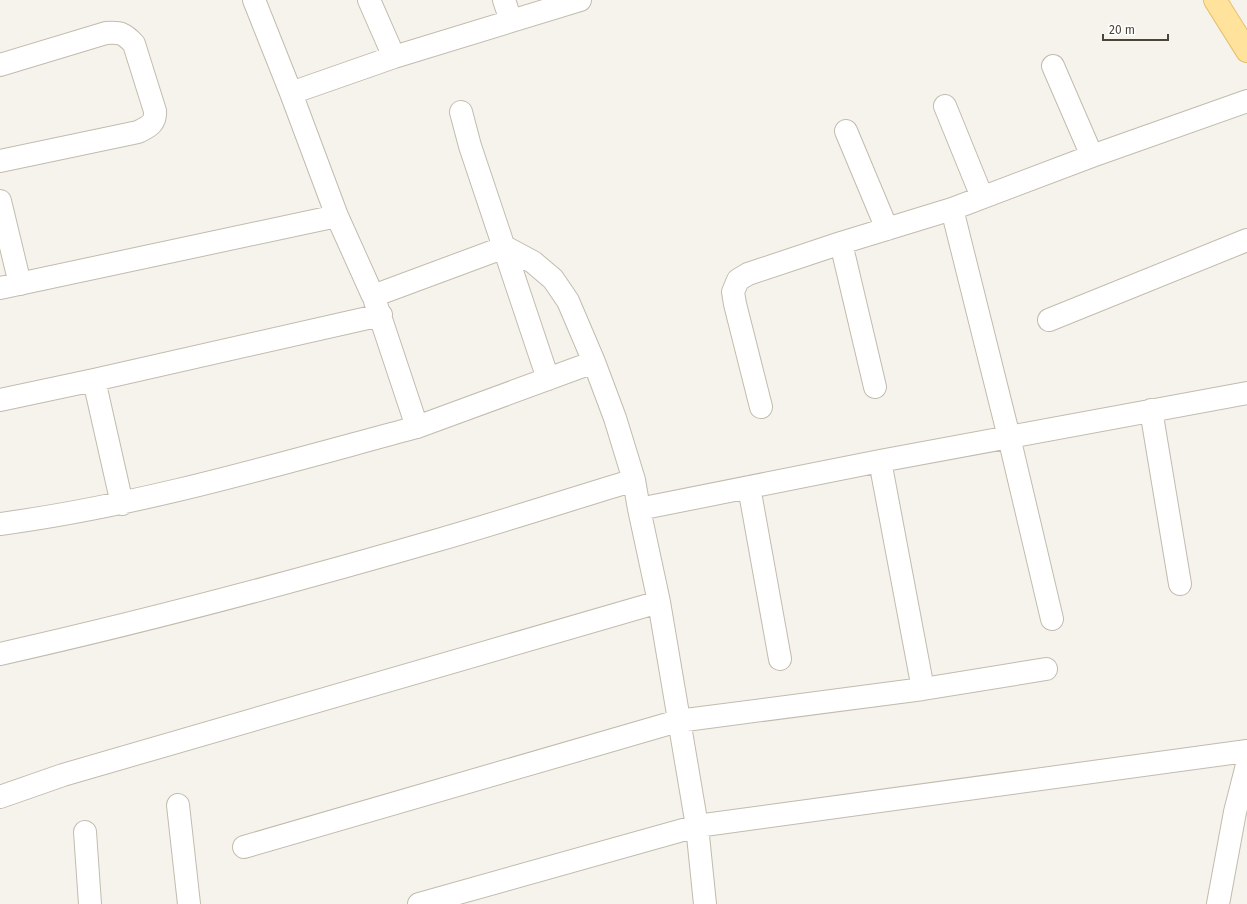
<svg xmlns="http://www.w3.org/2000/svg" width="1247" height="904" viewBox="0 0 1247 904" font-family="'Fira Sans',sans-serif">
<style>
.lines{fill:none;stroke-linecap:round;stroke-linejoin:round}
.minor-casing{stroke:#c2bbae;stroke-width:24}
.primary-casing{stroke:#e6c16a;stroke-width:24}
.minor{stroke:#fff;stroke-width:22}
.primary{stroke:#ffe39c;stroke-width:22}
</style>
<rect width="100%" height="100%" fill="#f6f3ec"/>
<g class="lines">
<defs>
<path id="minor" d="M 254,0 L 291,93 L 337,216
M 369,0 L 394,57
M 504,0 L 511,21
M 0,65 L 106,33 C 120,32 124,33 134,44 L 155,111 C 156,124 148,127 138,132 L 0,161
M 1053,66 L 1092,156
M 291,93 L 394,57 L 580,0
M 945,106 L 982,197
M 461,112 L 470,146 L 548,379
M 846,131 L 887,229
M 0,201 L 20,284
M 952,209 L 1009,437 L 1052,619
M 841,243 L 875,387
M 0,288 L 337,216 L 373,296 L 505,247 L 533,262 L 553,279 L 568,301 L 594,362 L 615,418 L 634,480 L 639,509 L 659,602 L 697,826 L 705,904
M 375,301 L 417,427 L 594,362
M 1049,320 L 1247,240
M 94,380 L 122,504
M 0,400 L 94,380 L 381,315
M 761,407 L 735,304 L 733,292 L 738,280 L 748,274 L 841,243 L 952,209 L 1092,156 L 1247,101
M 1151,410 L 1180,584
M 880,461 L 923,689
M 749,487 L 780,659
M 639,509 L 880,461 L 1247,393
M 0,524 C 142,505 279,464 417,427
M 0,654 C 147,621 293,582 438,540 C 504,521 569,500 634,480
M 0,797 L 63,775 L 659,602
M 178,805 L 189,904
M 85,832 L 90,904
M 244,847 L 678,721 L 923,689 L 1046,669
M 419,904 L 697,826 L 1247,751
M 1218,904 L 1235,812 L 1247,765"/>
<path id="primary" d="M 1215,0 L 1247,51"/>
</defs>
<!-- minor casing -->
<use href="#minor" class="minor-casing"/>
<!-- primary casing -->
<use href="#primary" class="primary-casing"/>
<!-- minor -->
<use href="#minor" class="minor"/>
<!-- primary -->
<use href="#primary" class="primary"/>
</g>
<!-- scale -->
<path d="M1103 34v6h65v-6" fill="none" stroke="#4b4439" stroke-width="2"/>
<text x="1109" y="34" font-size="12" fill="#4b4439" stroke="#ffffff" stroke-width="3" paint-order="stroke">20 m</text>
</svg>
